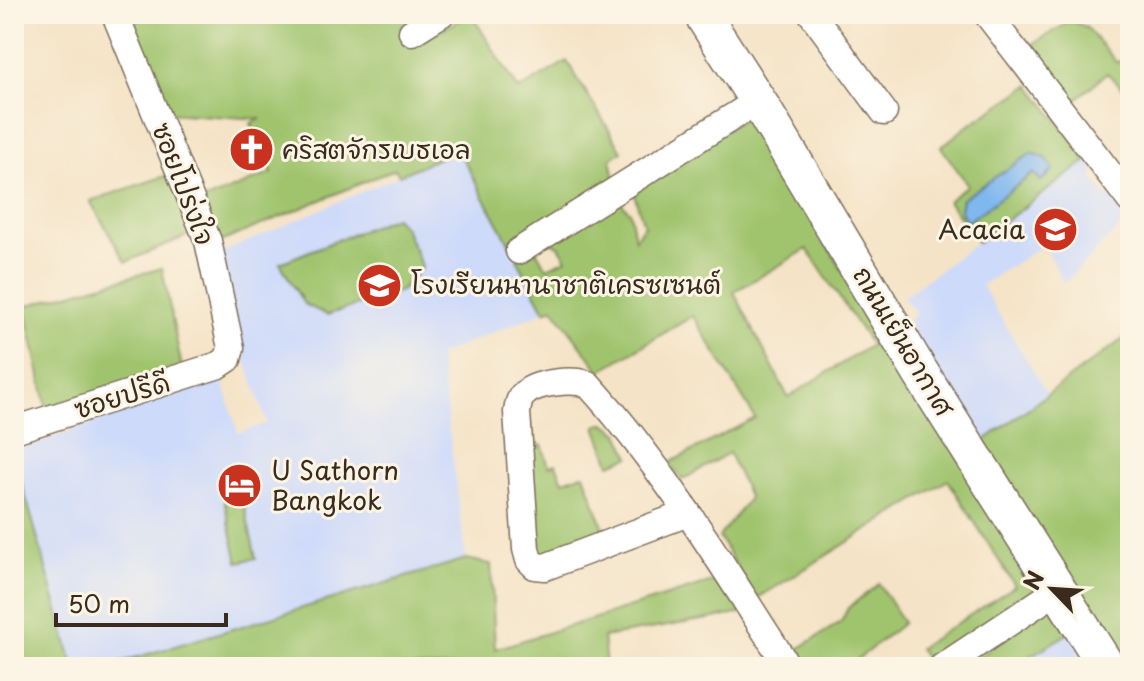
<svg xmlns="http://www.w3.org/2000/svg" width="1144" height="681" viewBox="0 0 1144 681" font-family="'Playpen Sans','Playpen Sans Thai',sans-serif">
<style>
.built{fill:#cedafa}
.green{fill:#a0c46e;stroke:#6e7746;stroke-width:2;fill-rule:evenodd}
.water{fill:#7fb7ef;stroke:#5d7086;stroke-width:2}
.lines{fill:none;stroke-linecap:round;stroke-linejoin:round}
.street-casing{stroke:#7c6b59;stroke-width:29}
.secondary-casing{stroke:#7c6b59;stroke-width:39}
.street{stroke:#fff;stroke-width:26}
.secondary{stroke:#fff;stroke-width:36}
.labels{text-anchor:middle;stroke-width:6;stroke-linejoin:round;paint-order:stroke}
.poi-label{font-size:26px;fill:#3b2a1e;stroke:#fcf5e5;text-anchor:start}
.street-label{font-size:26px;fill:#3b2a1e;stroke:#fcf5e5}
</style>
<rect width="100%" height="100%" fill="#fcf5e5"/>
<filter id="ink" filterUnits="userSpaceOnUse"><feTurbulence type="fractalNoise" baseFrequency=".0125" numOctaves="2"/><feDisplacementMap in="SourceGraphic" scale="16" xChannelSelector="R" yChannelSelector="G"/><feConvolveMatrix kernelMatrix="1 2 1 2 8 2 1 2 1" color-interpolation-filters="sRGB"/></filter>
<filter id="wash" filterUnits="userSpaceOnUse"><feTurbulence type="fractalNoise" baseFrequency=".006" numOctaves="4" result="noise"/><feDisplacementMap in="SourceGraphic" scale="32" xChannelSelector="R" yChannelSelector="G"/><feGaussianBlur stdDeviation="1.8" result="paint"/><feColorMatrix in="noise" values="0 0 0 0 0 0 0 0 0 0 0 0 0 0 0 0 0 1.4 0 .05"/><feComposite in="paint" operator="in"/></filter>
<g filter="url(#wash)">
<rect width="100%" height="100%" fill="#f4e3c6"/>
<!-- built -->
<path class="built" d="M 458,150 L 545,311 L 439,355 L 466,559 L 491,564 L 497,667 L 74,667 L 14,451 L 222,378 L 238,433 L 267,423 L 246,361 L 221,253 Z
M 1088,160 L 1093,168 L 1094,180 L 1105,196 L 1115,197 L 1130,217 L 1064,284 L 1044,245 L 981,285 L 1048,395 L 974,448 L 907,321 L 916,314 L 903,297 Z
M 1050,604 L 1085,658 L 1070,667 L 965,667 Z"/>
<!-- green -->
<path class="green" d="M 137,14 L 423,14 L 401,27 L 410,47 L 471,14 L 519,90 L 567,61 L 622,151 L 611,159 L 616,184 L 513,250 L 458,150 L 399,175 L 395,169 L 218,243 L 203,201 L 272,173 L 251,123 L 261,119 L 167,113 L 134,26 L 139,19 Z
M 1071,21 L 1086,27 L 1117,63 L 1130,53 L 1130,95 L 1107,73 L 1067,107 L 1023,50 Z
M 1030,85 L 1088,160 L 977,242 L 948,201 L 968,185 L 941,147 L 966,127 ZM 1032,153 L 1035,172 L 967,222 L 960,210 L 962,199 Z
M 746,117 L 1044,591 L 929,664 L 919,648 L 1015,586 L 948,480 L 756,599 L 719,537 L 749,498 L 729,453 L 682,480 L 669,463 L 755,418 L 693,316 L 600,371 L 553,308 L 545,311 L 517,259 L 534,248 L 547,268 L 567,259 L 559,246 L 547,240 L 616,197 L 630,212 L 635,239 L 644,225 L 632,188 ZM 807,249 L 871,345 L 788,397 L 734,292 Z
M 171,174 L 194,233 L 126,262 L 90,201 Z
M 395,217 L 405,228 L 422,267 L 401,291 L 327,315 L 304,304 L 280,263 Z
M 162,268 L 182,368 L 47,409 L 25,306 Z
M 1130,334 L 1130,644 L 1113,654 L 974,448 Z
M 525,411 L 537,446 L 542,445 L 549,466 L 556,464 L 563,481 L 584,474 L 606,534 L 537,556 Z
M 605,423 L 619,433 L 630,457 L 610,464 L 596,426 Z
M 14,455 L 74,667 L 14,667 Z
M 242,496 L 256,558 L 238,562 L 224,500 Z
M 466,559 L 491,564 L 495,649 L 722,579 L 744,613 L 603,637 L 606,667 L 105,667 Z
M 879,584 L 903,623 L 848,667 L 799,667 L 790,654 L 841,622 L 848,608 Z
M 1050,604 L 1069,633 L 1012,667 L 965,667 Z"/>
<!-- water -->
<path class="water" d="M 1032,153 L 1046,158 L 1054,170 L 1041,181 L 1034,173 L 967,222 L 960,210 L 962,199 Z"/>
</g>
<g filter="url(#ink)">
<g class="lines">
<defs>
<path id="street" d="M 812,14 L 884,112
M 987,14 L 1130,200
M 412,32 L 441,14
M 519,251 L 758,101
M 14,430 L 219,365 L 228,359 L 231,348 L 208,241 L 115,14
M 688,513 L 545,567 L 535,566 L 529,560 L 526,549 L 517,412 C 518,406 519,398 524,394 C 536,382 572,379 588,384 C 666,470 725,570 788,667
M 942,667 L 1058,590"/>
<path id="secondary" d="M 702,14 L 761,106 L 920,372 L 1107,667"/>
</defs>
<!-- street casing -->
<use href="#street" class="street-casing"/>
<!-- secondary casing -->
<use href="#secondary" class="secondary-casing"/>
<!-- street -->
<use href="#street" class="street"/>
<!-- secondary -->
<use href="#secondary" class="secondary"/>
</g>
</g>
<!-- icons -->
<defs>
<symbol id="church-disc" viewBox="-11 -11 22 22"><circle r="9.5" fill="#c8321e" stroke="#fcf5e5"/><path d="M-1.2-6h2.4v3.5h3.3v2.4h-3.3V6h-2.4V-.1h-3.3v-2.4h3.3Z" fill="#fff"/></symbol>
<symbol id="school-disc" viewBox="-11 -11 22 22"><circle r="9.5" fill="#c8321e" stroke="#fcf5e5"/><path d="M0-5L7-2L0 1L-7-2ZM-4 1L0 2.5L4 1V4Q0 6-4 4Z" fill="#fff"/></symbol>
<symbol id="hotel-disc" viewBox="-11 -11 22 22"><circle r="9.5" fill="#c8321e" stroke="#fcf5e5"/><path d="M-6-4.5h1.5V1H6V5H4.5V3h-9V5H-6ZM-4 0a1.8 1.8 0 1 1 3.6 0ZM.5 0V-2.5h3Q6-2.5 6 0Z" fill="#fff"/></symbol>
</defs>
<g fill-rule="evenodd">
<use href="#church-disc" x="226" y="124" width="51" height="51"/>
<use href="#school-disc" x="1030" y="204" width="51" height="51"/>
<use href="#school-disc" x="354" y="260" width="51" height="51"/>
<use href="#hotel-disc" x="214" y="460" width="51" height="51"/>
</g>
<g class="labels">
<!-- poi labels -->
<g class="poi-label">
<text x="282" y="159">คริสตจักรเบธเอล</text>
<text x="1025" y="239" text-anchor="end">Acacia</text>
<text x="411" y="294">โรงเรียนนานาชาติเครซเซนต์</text>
<text x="271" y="480">U Sathorn<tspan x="271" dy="30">Bangkok</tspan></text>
</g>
<!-- street labels -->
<g class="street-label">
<text transform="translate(183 184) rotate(69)" y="9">ซอยโปร่งใจ</text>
<text transform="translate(903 341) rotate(59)" y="9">ถนนเย็นอากาศ</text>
<text transform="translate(122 396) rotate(-17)" y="9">ซอยปรีดี</text>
</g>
</g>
<!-- margin -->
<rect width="1144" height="681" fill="none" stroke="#fcf5e5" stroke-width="48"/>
<!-- north arrow -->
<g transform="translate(1052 589) rotate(295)" stroke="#fcf5e5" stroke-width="6" paint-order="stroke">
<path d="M0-6L14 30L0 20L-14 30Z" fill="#3b2a1e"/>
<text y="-12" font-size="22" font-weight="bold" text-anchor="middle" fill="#3b2a1e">N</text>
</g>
<!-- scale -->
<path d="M56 613v12h170v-12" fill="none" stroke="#3b2a1e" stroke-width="4"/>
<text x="68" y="613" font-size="24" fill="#3b2a1e" stroke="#fcf5e5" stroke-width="6" paint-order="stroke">50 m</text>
</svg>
